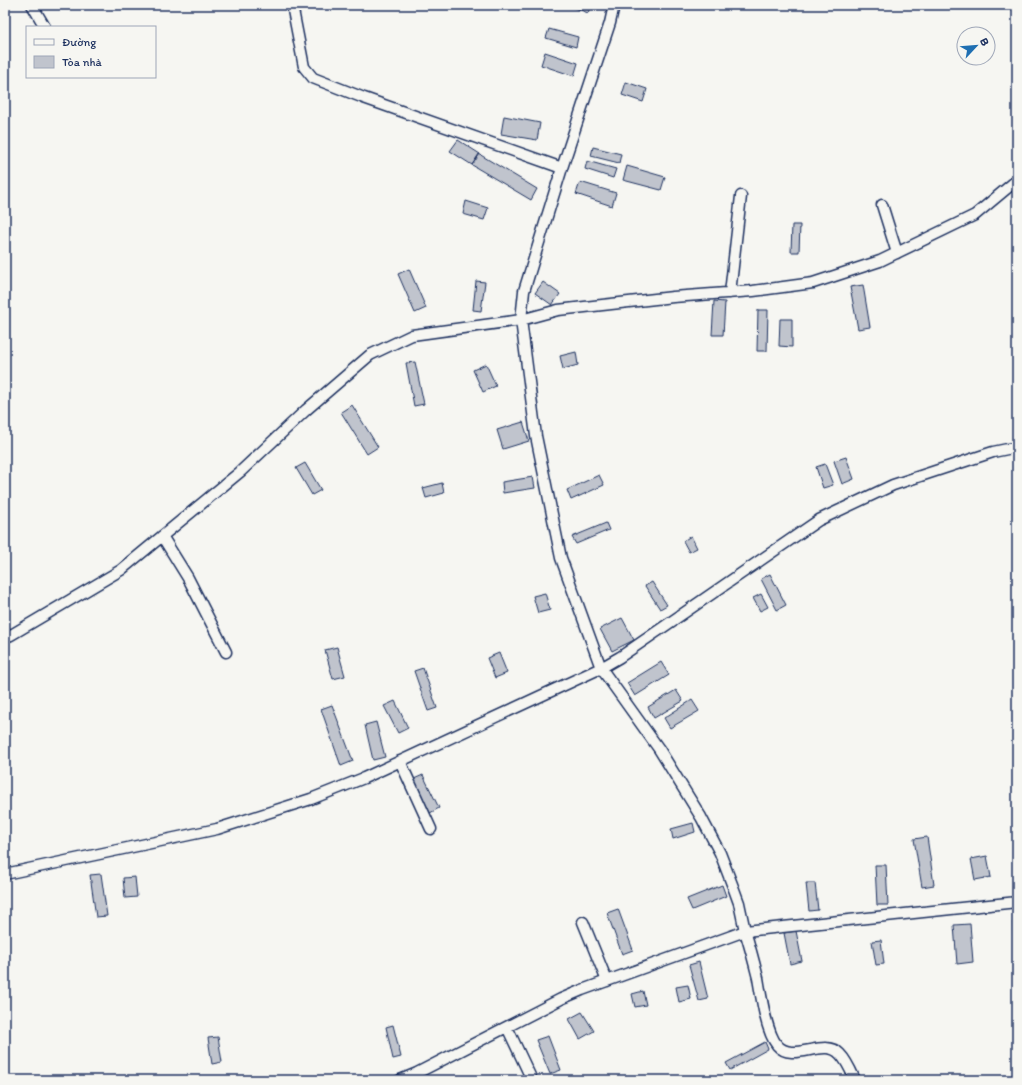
<svg xmlns="http://www.w3.org/2000/svg" width="1022" height="1085" viewBox="0 0 1022 1085" font-family="Itim,sans-serif">
<style>
.building{fill:#c0c4cd;stroke:#1b2f5e}
.lines{fill:none;stroke-linecap:round;stroke-linejoin:round}
.minor-casing{stroke:#1b2f5e;stroke-width:13}
.minor{stroke:#f6f6f2;stroke-width:10}
</style>
<rect width="100%" height="100%" fill="#f6f6f2"/>
<filter id="ink" filterUnits="userSpaceOnUse"><feTurbulence type="fractalNoise" baseFrequency=".025" numOctaves="2"/><feDisplacementMap in="SourceGraphic" scale="8" xChannelSelector="R" yChannelSelector="G"/><feConvolveMatrix kernelMatrix="1 2 1 2 8 2 1 2 1" color-interpolation-filters="sRGB"/></filter>
<g filter="url(#ink)">
<!-- building -->
<path class="building" d="M 568,5 L 591,5 L 588,13 Z
M 549,29 L 578,37 L 576,47 L 546,38 Z
M 545,52 L 578,63 L 574,76 L 541,65 Z
M 626,82 L 647,89 L 643,102 L 622,95 Z
M 504,116 L 540,123 L 537,140 L 501,134 Z
M 458,140 L 480,154 L 472,165 L 450,151 Z
M 593,147 L 621,154 L 619,163 L 591,156 Z
M 479,154 L 537,189 L 531,200 L 472,165 Z
M 587,161 L 616,169 L 613,178 L 585,169 Z
M 627,166 L 665,177 L 661,190 L 623,180 Z
M 580,182 L 616,193 L 612,206 L 576,194 Z
M 466,201 L 488,208 L 484,220 L 463,214 Z
M 792,225 L 800,225 L 799,252 L 791,252 Z
M 409,269 L 426,308 L 415,313 L 398,274 Z
M 476,281 L 485,282 L 481,311 L 473,310 Z
M 543,282 L 560,294 L 552,305 L 535,293 Z
M 863,285 L 870,327 L 858,329 L 850,287 Z
M 714,301 L 725,302 L 723,335 L 712,335 Z
M 758,310 L 768,310 L 767,351 L 757,351 Z
M 780,319 L 792,319 L 792,347 L 779,346 Z
M 576,352 L 578,365 L 563,369 L 560,356 Z
M 415,362 L 424,404 L 414,406 L 406,363 Z
M 486,364 L 496,386 L 483,392 L 473,370 Z
M 352,405 L 378,447 L 367,454 L 341,412 Z
M 523,422 L 529,441 L 503,449 L 497,430 Z
M 846,457 L 854,479 L 842,484 L 834,461 Z
M 305,463 L 321,490 L 312,495 L 296,468 Z
M 825,464 L 833,485 L 823,488 L 816,467 Z
M 599,475 L 604,485 L 571,500 L 567,490 Z
M 533,477 L 535,488 L 503,493 L 502,482 Z
M 442,483 L 444,493 L 426,498 L 423,488 Z
M 606,523 L 609,530 L 576,544 L 572,537 Z
M 691,536 L 697,548 L 689,552 L 683,541 Z
M 770,574 L 786,605 L 777,610 L 761,579 Z
M 652,582 L 667,605 L 660,609 L 645,586 Z
M 545,593 L 550,610 L 538,613 L 533,596 Z
M 761,594 L 768,607 L 760,611 L 753,598 Z
M 622,618 L 634,640 L 612,651 L 600,629 Z
M 337,647 L 345,676 L 333,679 L 325,650 Z
M 499,653 L 507,673 L 495,678 L 487,658 Z
M 661,662 L 669,675 L 635,696 L 627,683 Z
M 423,668 L 437,708 L 428,711 L 414,671 Z
M 676,690 L 683,701 L 654,718 L 648,707 Z
M 692,700 L 699,711 L 670,728 L 664,718 Z
M 395,701 L 408,728 L 398,733 L 384,706 Z
M 332,705 L 353,761 L 341,766 L 321,709 Z
M 376,722 L 385,757 L 373,760 L 365,725 Z
M 423,775 L 439,808 L 430,813 L 414,779 Z
M 693,823 L 695,832 L 673,839 L 671,829 Z
M 927,837 L 934,885 L 922,887 L 914,839 Z
M 987,856 L 991,877 L 975,880 L 971,859 Z
M 875,865 L 886,865 L 888,905 L 877,905 Z
M 101,874 L 107,916 L 96,917 L 90,875 Z
M 135,877 L 137,897 L 125,898 L 123,878 Z
M 806,883 L 815,883 L 818,910 L 809,911 Z
M 722,885 L 726,896 L 692,910 L 687,899 Z
M 618,909 L 633,950 L 622,954 L 607,913 Z
M 1013,922 L 1017,922 L 1017,950 L 1014,951 Z
M 970,924 L 973,962 L 957,964 L 954,925 Z
M 796,931 L 802,961 L 790,964 L 784,933 Z
M 881,940 L 884,964 L 876,965 L 872,941 Z
M 699,962 L 708,999 L 699,1001 L 689,965 Z
M 688,985 L 691,999 L 679,1002 L 676,987 Z
M 643,991 L 646,1005 L 635,1007 L 632,994 Z
M 582,1012 L 594,1031 L 580,1039 L 569,1019 Z
M 393,1025 L 401,1057 L 393,1059 L 386,1027 Z
M 548,1036 L 561,1070 L 550,1074 L 536,1040 Z
M 218,1037 L 222,1062 L 212,1064 L 208,1038 Z
M 765,1042 L 768,1049 L 730,1070 L 726,1063 Z"/>
<g class="lines">
<defs>
<path id="minor" d="M 32,5 L 45,27
M 292,5 L 304,67 L 313,78 L 364,98 L 562,168
M 614,5 L 610,23 L 562,168 L 524,291 L 521,320 L 558,310 L 673,297 L 753,291 L 813,283 L 880,261 L 975,215 L 1017,180
M 882,205 L 897,253
M 730,293 L 741,196
M 162,536 L 188,578 L 226,652
M 5,637 L 11,635 L 121,570 L 240,472 L 306,410 L 370,355 L 412,335 L 521,320 L 536,436 L 561,558 L 601,668 L 659,749 L 701,817 L 720,853 L 735,892 L 739,903 L 745,931 L 582,990 L 561,999 L 417,1073 L 400,1080
M 400,761 L 431,829
M 5,874 L 217,829 L 311,799 L 364,778 L 601,668 L 620,657 L 819,520 L 893,485 L 993,452 L 1017,447
M 583,922 L 607,981
M 507,1027 L 532,1080
M 855,1080 C 851,1071 847,1061 840,1054 C 824,1037 793,1064 777,1045 C 766,1032 761,995 758,978 C 754,962 750,947 745,931 L 1017,902"/>
</defs>
<!-- minor casing -->
<use href="#minor" class="minor-casing"/>
<!-- minor -->
<use href="#minor" class="minor"/>
</g>
</g>
<!-- margin -->
<rect width="1022" height="1085" fill="none" stroke="#f6f6f2" stroke-width="20"/>
<rect x="10" y="10" width="1002" height="1065" fill="none" stroke="#1b2f5e" stroke-width="1.5" filter="url(#ink)"/>
<!-- legend -->
<rect x="26" y="26" width="130" height="52" fill="#f6f6f2" stroke="#9ea6b7"/>
<rect x="34" y="39" width="20" height="6" fill="#f6f6f2" stroke="#9ea6b7"/>
<text x="62" y="46" font-size="12" fill="#1b2f5e">Đường</text>
<rect x="34" y="56" width="20" height="12" fill="#c0c4cd" stroke="#9ea6b7"/>
<text x="62" y="66" font-size="12" fill="#1b2f5e">Tòa nhà</text>
<!-- north arrow -->
<g transform="translate(976 46) rotate(64)"><circle r="19" fill="#f6f6f2" stroke="#9ea6b7"/>
<path d="M0-3L7 15L0 10L-7 15Z" fill="#1f6fb2"/>
<text y="-6" font-size="11" font-weight="bold" text-anchor="middle" fill="#1b2f5e">B</text>
</g>
</svg>
